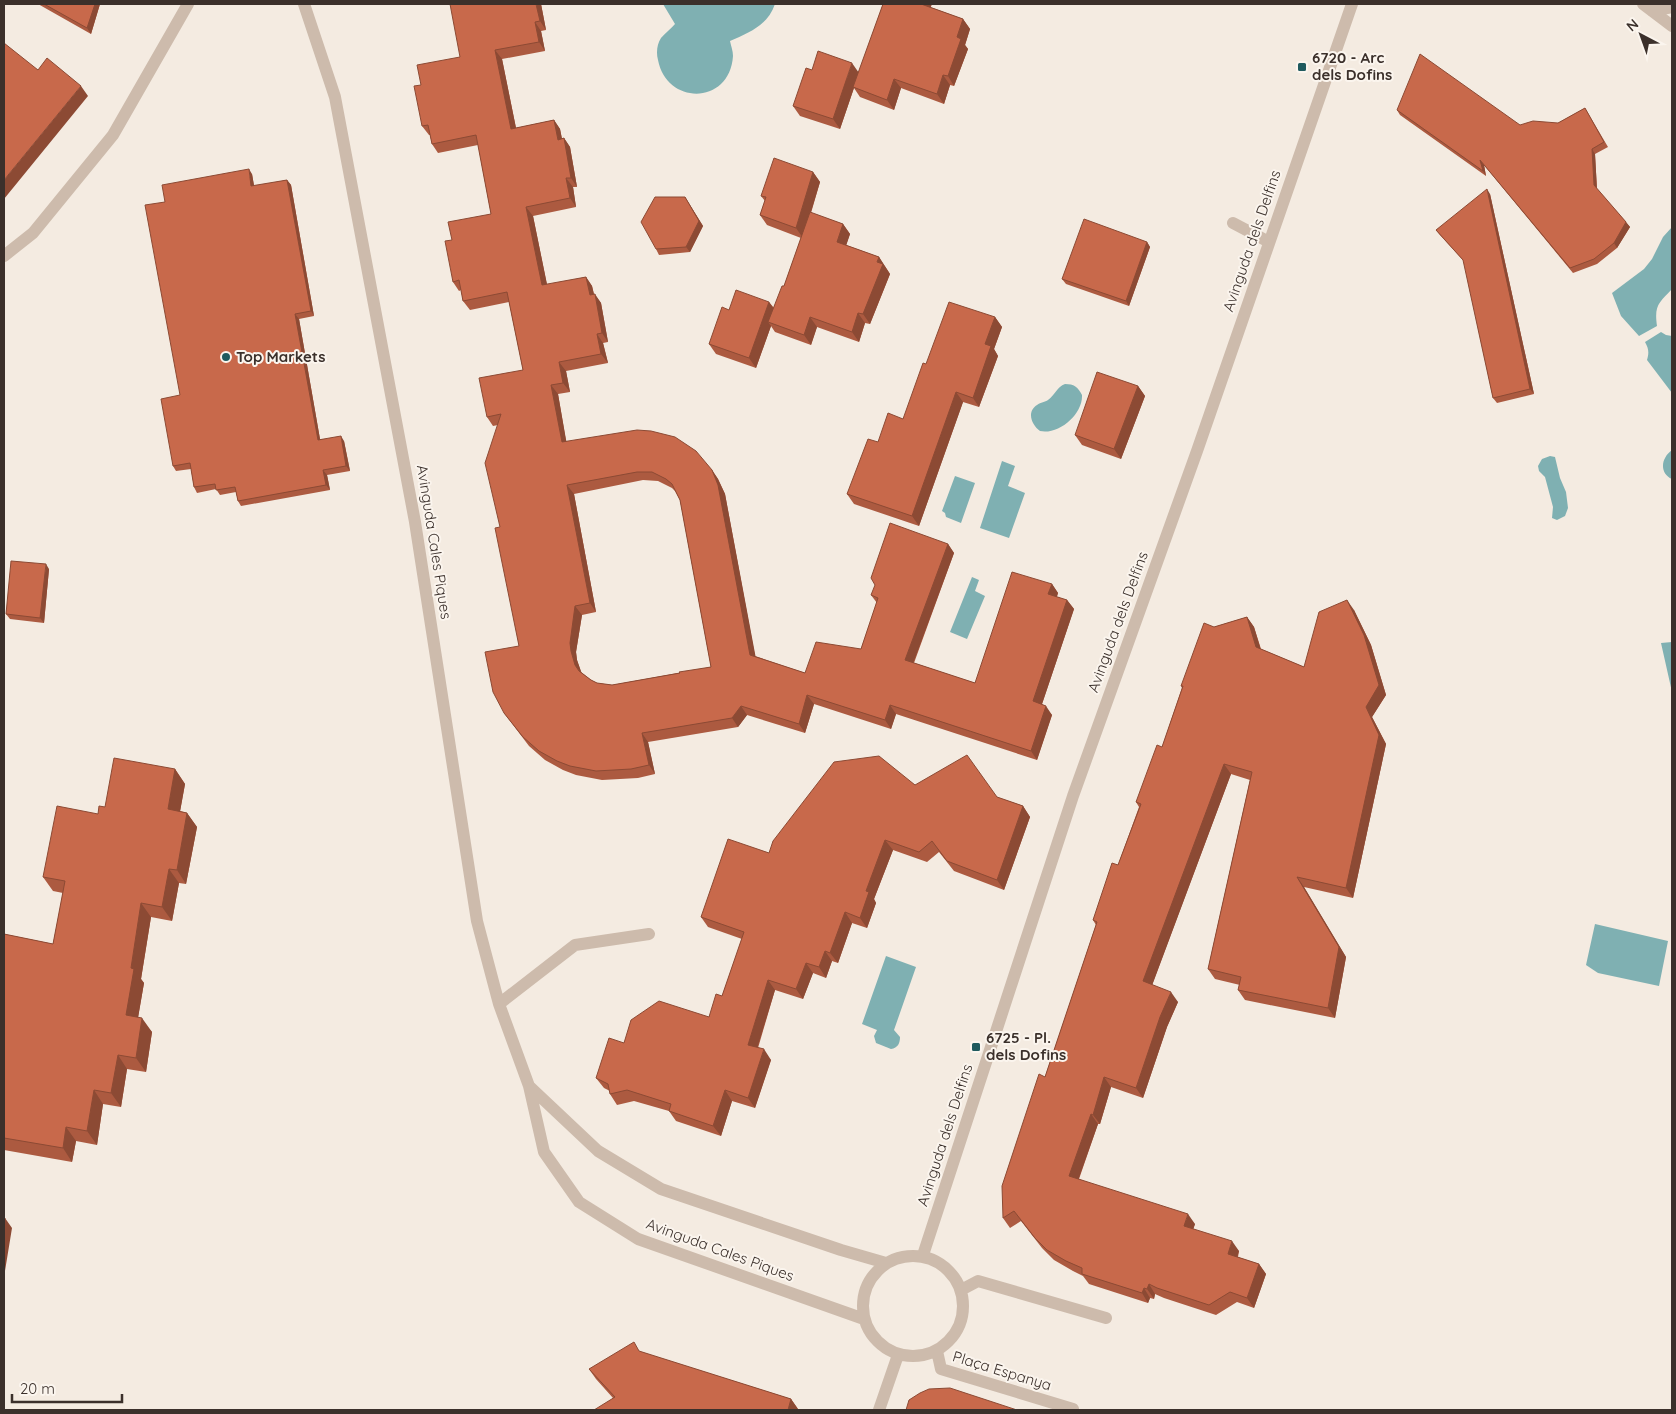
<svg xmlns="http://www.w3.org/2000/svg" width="1676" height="1414" viewBox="0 0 1676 1414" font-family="Quicksand,sans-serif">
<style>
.water{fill:#7fb0b2}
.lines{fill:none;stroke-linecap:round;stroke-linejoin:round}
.minor{stroke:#cdbbac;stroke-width:12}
.wall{fill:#ac5a40;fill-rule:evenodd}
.shaded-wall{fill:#8c4a34}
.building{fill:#c8694b;stroke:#8c4a34;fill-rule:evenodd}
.poi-dot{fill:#1f5a5e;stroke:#fbf5ee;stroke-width:2}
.labels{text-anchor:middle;stroke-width:4;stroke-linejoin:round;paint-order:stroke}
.poi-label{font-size:15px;font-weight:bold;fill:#3b302b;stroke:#fbf5ee;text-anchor:start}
.street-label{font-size:15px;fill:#3b302b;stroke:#fbf5ee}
</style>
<rect width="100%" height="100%" fill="#f4ebe1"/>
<!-- water -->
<path class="water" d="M 663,4 L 775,4 C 768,25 749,33 730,41 C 731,46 733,51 733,56 C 730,105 667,106 658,60 C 656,53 657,44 661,38 C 665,33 671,29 675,24 Z
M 1672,227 L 1672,289 C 1659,303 1654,305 1657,326 L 1639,336 L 1621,316 L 1612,293 L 1644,269 L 1652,259 L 1663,237 Z
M 1661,332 L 1666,335 L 1672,336 L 1672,393 L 1647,360 C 1649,353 1649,349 1645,342 Z
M 1065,384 C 1074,384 1078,387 1082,395 C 1083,414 1059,435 1040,431 C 1032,425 1026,412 1037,405 C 1041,402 1045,402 1048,400 C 1055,395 1057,387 1065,384 Z
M 1672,450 L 1672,479 C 1659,473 1661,458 1672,450 Z
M 1550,456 L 1555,457 L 1560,478 L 1566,492 L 1568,508 L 1565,516 L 1557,520 L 1552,518 L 1553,507 L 1545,477 L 1539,471 L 1538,466 L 1542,459 Z
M 1002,461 L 1015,466 L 1008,486 L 1025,493 L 1009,538 L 980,528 Z
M 955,476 L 975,483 L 961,523 L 946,517 L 945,513 L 942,511 Z
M 972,577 L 979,580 L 975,591 L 985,596 L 967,639 L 950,632 Z
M 1672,642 L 1672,692 L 1661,643 Z
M 1595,924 L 1668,941 L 1659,986 L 1598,973 L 1586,965 Z
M 886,956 L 916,967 L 894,1030 L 900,1037 C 900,1043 898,1048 891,1049 L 876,1043 L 874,1036 L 877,1030 L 862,1024 Z"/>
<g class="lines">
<!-- minor -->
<path class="minor" d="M 304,4 L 335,97 L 415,522 L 477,921 L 499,1004 L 529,1086 L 544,1152 L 579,1202 L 638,1239 L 864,1319
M 1643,4 L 1672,26
M 1652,11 L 1672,7
M 1233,223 L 1269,242
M 4,256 L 33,233 L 113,135 L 188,4
M 499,1004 L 575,945 L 649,934
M 529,1086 L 598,1151 L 661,1189 L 841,1250 L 886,1263
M 923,1255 L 1073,796 L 1197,451 L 1352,4
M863 1306a50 50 0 1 1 100 0a50 50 0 1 1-100 0Z
M 961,1290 L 978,1281 L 1106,1318
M 937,1351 L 941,1369 L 1073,1409
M 879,1410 L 898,1355"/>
</g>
<!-- wall -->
<path class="wall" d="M 38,4 L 100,4 L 91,34 Z
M 541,4 L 546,30 L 541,31 L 545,51 L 502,59 L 516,128 L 554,120 L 560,129 L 562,139 L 564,138 L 570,147 L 577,187 L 573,187 L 576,207 L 533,216 L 547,285 L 586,277 L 592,286 L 594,294 L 601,303 L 608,342 L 603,343 L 608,363 L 566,371 L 570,392 L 558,394 L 566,441 L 712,470 L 718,479 L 725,494 L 755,656 L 805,673 L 861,649 L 877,603 L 871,595 L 948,544 L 954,553 L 914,663 L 975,683 L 1052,584 L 1058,593 L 1057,597 L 1067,600 L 1074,609 L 1042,704 L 1052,715 L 1037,760 L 896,714 L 891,729 L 814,704 L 805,733 L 747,715 L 738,727 L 648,742 L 655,774 L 638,778 L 602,780 L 576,775 L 563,770 L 545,760 L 529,746 L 504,713 L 519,646 L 500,527 L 498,425 L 493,426 L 487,417 L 523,370 L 509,302 L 470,310 L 463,301 L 461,290 L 459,291 L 453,282 L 452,240 L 491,214 L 478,145 L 438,153 L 432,144 L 430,135 L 429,135 L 422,126 L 421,85 L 460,57 ZM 643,480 L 658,481 L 672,488 L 675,491 L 680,500 L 711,667 L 612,685 L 597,683 L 591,680 L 581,672 L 577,660 L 576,652 L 582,615 L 596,612 L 574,494 Z
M 883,4 L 932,4 L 930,7 L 963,19 L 970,29 L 965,45 L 968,49 L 954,86 L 950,85 L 944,104 L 901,88 L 894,110 L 860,97 L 854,88 L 840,129 L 800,116 L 793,106 L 859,72 Z
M 1585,108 L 1608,147 L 1595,154 L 1597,189 L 1630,227 L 1617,248 L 1597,264 L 1573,273 L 1484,165 L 1486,176 L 1400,115 L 1397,110 L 1520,125 L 1558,123 Z
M 813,172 L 820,182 L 811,213 L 843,224 L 850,234 L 846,245 L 879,257 L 890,274 L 870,324 L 865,323 L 859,342 L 817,327 L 811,345 L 775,332 L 771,326 L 756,368 L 716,354 L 709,344 L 729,310 L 769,302 L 774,308 L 784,286 L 801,238 L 767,225 L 760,215 L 765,201 L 761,196 Z
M 252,174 L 254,186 L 287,180 L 291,185 L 314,316 L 299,319 L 320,439 L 344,441 L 350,471 L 327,475 L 330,490 L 241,506 L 238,501 L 236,492 L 220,495 L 216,489 L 197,493 L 194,487 L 191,469 L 176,471 L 173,466 L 180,395 Z
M 1490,194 L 1534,394 L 1497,403 L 1493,398 L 1464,261 L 1440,235 L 1436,230 Z
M 685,197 L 703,226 L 690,252 L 659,255 L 656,249 Z
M 1147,242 L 1150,247 L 1129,306 L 1066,284 L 1062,279 Z
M 995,317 L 1002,327 L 994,349 L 998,356 L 979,407 L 963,402 L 919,526 L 854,504 L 847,494 L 878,442 L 903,419 Z
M 1138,386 L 1145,396 L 1121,459 L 1082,445 L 1075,435 Z
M 49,569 L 44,623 L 10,619 L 6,614 Z
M 1354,610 L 1371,645 L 1386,695 L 1372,717 L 1386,744 L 1353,898 L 1304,887 L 1346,957 L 1335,1018 L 1245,1000 L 1238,990 L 1240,985 L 1215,979 L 1208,969 L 1250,780 L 1231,774 L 1152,985 L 1178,1002 L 1167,1027 L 1143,1098 L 1111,1087 L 1100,1124 L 1098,1124 L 1079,1179 L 1195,1224 L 1193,1229 L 1239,1251 L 1238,1257 L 1259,1264 L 1266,1274 L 1254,1308 L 1237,1302 L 1216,1315 L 1164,1298 L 1155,1294 L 1154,1299 L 1150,1298 L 1148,1303 L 1089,1284 L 1083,1276 L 1073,1271 L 1054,1260 L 1042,1248 L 1021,1221 L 1010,1228 L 1003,1218 L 1045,1077 L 1096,925 L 1093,920 L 1118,865 L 1139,807 L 1136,802 L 1162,747 L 1182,688 L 1181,686 L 1214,627 L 1247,617 L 1254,627 L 1261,649 L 1304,667 Z
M 175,769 L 185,784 L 180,811 L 187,813 L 197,827 L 186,884 L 179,883 L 172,921 L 151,917 L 141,979 L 144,983 L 138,1017 L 152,1032 L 146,1072 L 127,1069 L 121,1107 L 103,1104 L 97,1145 L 76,1141 L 72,1162 L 4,1150 L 4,934 L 53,944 L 63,893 L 53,891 L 43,877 L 98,814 L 105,807 Z
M 915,785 L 997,797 L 1023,806 L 1030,817 L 1004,890 L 954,871 L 939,852 L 927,862 L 893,850 L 874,899 L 876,903 L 867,928 L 852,923 L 838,963 L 832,961 L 826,978 L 813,973 L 803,999 L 775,990 L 758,1048 L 771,1060 L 755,1108 L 732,1101 L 721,1136 L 676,1121 L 669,1111 L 634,1101 L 617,1105 L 610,1094 L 610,1091 L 604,1088 L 596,1078 L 624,1043 L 709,1017 L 722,996 L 742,939 L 708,927 L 701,917 L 769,853 Z
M 641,1352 L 791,1399 L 798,1409 L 613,1398 L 596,1379 L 589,1369 Z"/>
<!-- shaded-wall -->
<path class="shaded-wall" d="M 95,4 L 100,4 L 91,34 L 87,28 Z
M 536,4 L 541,4 L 546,30 L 540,21 Z
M 921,4 L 932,4 L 928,14 Z
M 963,19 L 970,29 L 965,45 L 968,49 L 954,86 L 948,76 L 957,37 Z
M 535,22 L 541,31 L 545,51 L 539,42 Z
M 495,50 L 502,59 L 518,138 L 511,129 Z
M 852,63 L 859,73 L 840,129 L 833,119 Z
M 943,75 L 950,85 L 944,104 L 937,94 Z
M 894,79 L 901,88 L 894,110 L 887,100 Z
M 81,86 L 88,96 L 4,199 L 4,180 Z
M 554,120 L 560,129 L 564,149 L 558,140 Z
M 564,138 L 570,147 L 577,187 L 571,178 Z
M 1592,149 L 1595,154 L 1597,190 L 1594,185 Z
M 1480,160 L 1484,165 L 1486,176 L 1483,171 Z
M 249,169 L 252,174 L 255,191 L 251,186 Z
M 813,172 L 820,182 L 803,238 L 796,228 Z
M 566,178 L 573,187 L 576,207 L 570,198 Z
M 287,180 L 291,185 L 314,316 L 311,311 Z
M 1487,189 L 1490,194 L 1534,394 L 1530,389 Z
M 685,197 L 703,226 L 690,252 L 686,247 Z
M 526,207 L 533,216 L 549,294 L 542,285 Z
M 1626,222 L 1630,227 L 1617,248 L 1614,243 Z
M 843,224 L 850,234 L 844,252 L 837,242 Z
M 1147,242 L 1150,247 L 1129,306 L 1126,301 Z
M 879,257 L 890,274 L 870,324 L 863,314 Z
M 586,277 L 592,286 L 596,304 L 590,295 Z
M 595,294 L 601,303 L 608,342 L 602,333 Z
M 769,302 L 776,312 L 768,322 L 771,326 L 756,368 L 749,358 Z
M 858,313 L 865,323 L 859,342 L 852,332 Z
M 295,314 L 299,319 L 321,445 L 318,440 Z
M 810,317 L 817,327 L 811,345 L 804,335 Z
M 995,317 L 1002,327 L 994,349 L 998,356 L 979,407 L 973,398 L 985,344 Z
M 597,334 L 603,343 L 608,363 L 601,354 Z
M 559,362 L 566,371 L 570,392 L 563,383 Z
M 551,385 L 558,394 L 568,451 L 562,442 Z
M 1138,386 L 1145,396 L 1121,459 L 1114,449 Z
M 956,392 L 963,402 L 919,526 L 912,516 Z
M 341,436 L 344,441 L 350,471 L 346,466 Z
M 323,470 L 327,475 L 330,490 L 326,485 Z
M 712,470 L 718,479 L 725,494 L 757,664 L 750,655 Z
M 567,485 L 574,494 L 596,612 L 590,603 Z
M 948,544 L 954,553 L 911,669 L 905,660 Z
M 46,564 L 49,569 L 44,623 L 40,618 Z
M 1052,584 L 1058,593 L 1054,603 L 1048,594 Z
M 1067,600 L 1074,609 L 1040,710 L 1033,701 Z
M 1347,600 L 1354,610 L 1371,645 L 1386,695 L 1372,717 L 1386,744 L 1353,898 L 1346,888 L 1366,707 Z
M 575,606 L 582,615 L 576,652 L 577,660 L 582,674 L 575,665 L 571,651 L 570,643 Z
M 1247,617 L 1254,627 L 1263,657 L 1256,647 Z
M 807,695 L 814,704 L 805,733 L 799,724 Z
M 890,705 L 896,714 L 891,729 L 885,720 Z
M 741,706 L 747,715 L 738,727 L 732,718 Z
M 1046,706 L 1052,715 L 1037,760 L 1031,751 Z
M 642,733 L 648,742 L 655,774 L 649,765 Z
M 1224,764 L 1231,774 L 1150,991 L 1143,981 Z
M 175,769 L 185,784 L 178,823 L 168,809 Z
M 1023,806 L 1030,817 L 1004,890 L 997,880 Z
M 187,813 L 197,827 L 186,884 L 177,870 Z
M 885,840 L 893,850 L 874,899 L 876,903 L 867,928 L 860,918 L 866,891 Z
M 169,869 L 179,883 L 172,921 L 162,907 Z
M 1297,877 L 1304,887 L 1346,957 L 1335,1018 L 1328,1008 Z
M 141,903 L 151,917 L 141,979 L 144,983 L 136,1030 L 126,1015 L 131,968 Z
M 845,912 L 852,923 L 838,963 L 830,953 Z
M 825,951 L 832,961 L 826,978 L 819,967 Z
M 806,963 L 813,973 L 803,999 L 796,989 Z
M 768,980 L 775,990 L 755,1055 L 748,1045 Z
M 1171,992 L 1178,1002 L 1167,1027 L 1143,1098 L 1136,1088 L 1160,1017 Z
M 142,1018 L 152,1032 L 146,1072 L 136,1058 Z
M 764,1049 L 771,1060 L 755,1108 L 748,1098 Z
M 118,1055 L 127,1069 L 121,1107 L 111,1093 Z
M 1104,1077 L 1111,1087 L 1100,1124 L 1093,1115 Z
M 94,1090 L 103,1104 L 97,1145 L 87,1131 Z
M 725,1090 L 732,1101 L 721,1136 L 713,1126 Z
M 1091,1114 L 1098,1124 L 1076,1186 L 1069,1176 Z
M 66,1127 L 76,1141 L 72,1162 L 63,1148 Z
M 1188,1214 L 1195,1224 L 1191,1236 L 1184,1226 Z
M 5,1218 L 12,1228 L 4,1277 L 4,1227 Z
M 1232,1241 L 1239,1251 L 1235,1264 L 1228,1254 Z
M 1259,1264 L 1266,1274 L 1254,1308 L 1247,1298 Z
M 1149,1284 L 1155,1294 L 1154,1299 L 1147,1289 Z
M 1144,1288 L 1150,1298 L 1148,1303 L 1142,1293 Z
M 791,1399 L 798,1409 L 798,1410 L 788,1410 Z"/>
<!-- building -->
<path class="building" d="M 44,4 L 95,4 L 87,28 Z
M 450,4 L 536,4 L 540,21 L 535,22 L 539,42 L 495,50 L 511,129 L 554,120 L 558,140 L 564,138 L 571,178 L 566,178 L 570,198 L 526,207 L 542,285 L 586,277 L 590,295 L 595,294 L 602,333 L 597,334 L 601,354 L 559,362 L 563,383 L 551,385 L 562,442 L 637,430 L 651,431 L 675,437 L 696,451 L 712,470 L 718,485 L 750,655 L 805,673 L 816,642 L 861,649 L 878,598 L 871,595 L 875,585 L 871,578 L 890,523 L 948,544 L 905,660 L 975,683 L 1012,572 L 1052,584 L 1048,594 L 1067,600 L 1033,701 L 1046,706 L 1031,751 L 890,705 L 885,720 L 807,695 L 799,724 L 741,706 L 732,718 L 642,733 L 649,765 L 631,769 L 596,771 L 570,766 L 557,761 L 539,751 L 523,737 L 504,713 L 493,692 L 485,652 L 519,646 L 495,528 L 500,527 L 485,463 L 501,414 L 487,417 L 479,378 L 523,370 L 507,292 L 463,301 L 459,280 L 453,282 L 445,241 L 452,240 L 448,222 L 491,214 L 476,135 L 432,144 L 428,125 L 422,126 L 414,86 L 421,85 L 417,65 L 460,57 ZM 637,472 L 652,472 L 666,479 L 672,484 L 680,500 L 711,667 L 679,672 L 680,673 L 612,685 L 597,683 L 591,680 L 579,671 L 575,665 L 571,651 L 570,643 L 575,606 L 590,603 L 567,485 Z
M 883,4 L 921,4 L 963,19 L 957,37 L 961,39 L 948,76 L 943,75 L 937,94 L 894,79 L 887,100 L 853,87 Z
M 4,43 L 38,70 L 47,58 L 81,86 L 4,180 Z
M 818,51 L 852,63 L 833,119 L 793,106 L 806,68 L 812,70 Z
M 1420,54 L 1520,125 L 1533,121 L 1558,123 L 1585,108 L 1604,142 L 1592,149 L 1594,185 L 1626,222 L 1614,243 L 1594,259 L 1570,268 L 1480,160 L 1483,171 L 1397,110 Z
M 774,158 L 813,172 L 796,228 L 760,215 L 766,197 L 761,196 Z
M 249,169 L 251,186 L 287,180 L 311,311 L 295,314 L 318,440 L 341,436 L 346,466 L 323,470 L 326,485 L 238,501 L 235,487 L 216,490 L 215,484 L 194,487 L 190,463 L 173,466 L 161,399 L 180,395 L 145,205 L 165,202 L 162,185 Z
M 1487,189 L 1530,389 L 1493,398 L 1463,260 L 1436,230 Z
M 655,197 L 685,197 L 699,221 L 686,247 L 656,249 L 641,222 Z
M 810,212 L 843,224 L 837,242 L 879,257 L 877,262 L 883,264 L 863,314 L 858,313 L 852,332 L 810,317 L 804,335 L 768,322 L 782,286 L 784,286 Z
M 1084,219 L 1147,242 L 1126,301 L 1062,279 Z
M 736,290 L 769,302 L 749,358 L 709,344 L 722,307 L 729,310 Z
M 949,302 L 995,317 L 985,344 L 991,346 L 973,398 L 956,392 L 912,516 L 847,494 L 868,439 L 878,442 L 888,413 L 903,419 L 923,363 L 926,364 Z
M 1097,372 L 1138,386 L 1114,449 L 1075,435 Z
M 11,561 L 46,564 L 40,618 L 6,614 Z
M 1347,600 L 1364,635 L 1379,685 L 1366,707 L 1379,735 L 1346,888 L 1297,877 L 1339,947 L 1328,1008 L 1238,990 L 1241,977 L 1208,969 L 1252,772 L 1224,764 L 1143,981 L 1171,992 L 1160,1017 L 1136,1088 L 1104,1077 L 1093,1115 L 1091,1114 L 1069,1176 L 1188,1214 L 1184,1226 L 1232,1241 L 1228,1254 L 1259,1264 L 1247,1298 L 1230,1292 L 1209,1305 L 1157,1288 L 1149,1284 L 1147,1289 L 1144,1288 L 1142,1293 L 1082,1274 L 1082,1268 L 1066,1261 L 1047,1250 L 1035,1238 L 1014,1211 L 1003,1218 L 1002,1186 L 1039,1074 L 1045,1077 L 1097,922 L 1093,920 L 1112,863 L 1118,865 L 1141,804 L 1136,802 L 1157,745 L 1162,747 L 1183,686 L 1181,686 L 1204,623 L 1214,627 L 1247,617 L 1256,647 L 1304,667 L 1319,612 Z
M 967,755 L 997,797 L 1023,806 L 997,880 L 947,861 L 932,841 L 919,852 L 885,840 L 866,891 L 869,892 L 860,918 L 845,912 L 830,953 L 825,951 L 819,967 L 806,963 L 796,989 L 768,980 L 748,1045 L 764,1049 L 748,1098 L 725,1090 L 713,1126 L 669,1111 L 671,1104 L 627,1090 L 610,1094 L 608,1084 L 596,1078 L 609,1038 L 624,1043 L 631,1020 L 659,1001 L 709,1017 L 716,994 L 722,996 L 744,932 L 701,917 L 728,839 L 769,853 L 773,841 L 834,762 L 879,756 L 915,785 Z
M 114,758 L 175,769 L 168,809 L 187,813 L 177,870 L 169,869 L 162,907 L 141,903 L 131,968 L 134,969 L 126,1015 L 142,1018 L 136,1058 L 118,1055 L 111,1093 L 94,1090 L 87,1131 L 66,1127 L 63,1148 L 4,1138 L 4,934 L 53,944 L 65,881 L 43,877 L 57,806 L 98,814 L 99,806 L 105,807 Z
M 4,1217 L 5,1218 L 4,1227 Z
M 634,1342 L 639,1351 L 791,1399 L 788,1410 L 594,1410 L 615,1397 L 589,1369 Z
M 950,1388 L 1017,1410 L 906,1410 L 909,1400 L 920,1393 L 929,1389 Z"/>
<!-- markers -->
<g class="poi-dot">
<rect x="1297" y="62" width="10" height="10" rx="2.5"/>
<circle cx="226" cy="357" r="5"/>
<rect x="971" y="1042" width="10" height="10" rx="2.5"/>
</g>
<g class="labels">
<!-- poi labels -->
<g class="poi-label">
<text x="1312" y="63">6720 - Arc<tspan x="1312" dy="17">dels Dofins</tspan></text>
<text x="236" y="362">Top Markets</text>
<text x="986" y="1043">6725 - Pl.<tspan x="986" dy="17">dels Dofins</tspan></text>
</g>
<!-- street labels -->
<g class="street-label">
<text transform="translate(1252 241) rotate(-71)" y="5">Avinguda dels Delfins</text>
<text transform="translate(434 542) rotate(81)" y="5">Avinguda Cales Piques</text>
<text transform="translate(1118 622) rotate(-70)" y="5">Avinguda dels Delfins</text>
<text transform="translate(945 1135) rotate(-72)" y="5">Avinguda dels Delfins</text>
<text transform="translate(720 1250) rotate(20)" y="5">Avinguda Cales Piques</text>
<text transform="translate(1002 1371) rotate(17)" y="5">Plaça Espanya</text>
</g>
</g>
<!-- border -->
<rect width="1676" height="1414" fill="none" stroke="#3b302b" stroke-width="10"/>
<!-- north arrow -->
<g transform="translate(1641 35) rotate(319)" stroke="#fbf5ee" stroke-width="4" paint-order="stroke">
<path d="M0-4L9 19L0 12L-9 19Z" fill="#3b302b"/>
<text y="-8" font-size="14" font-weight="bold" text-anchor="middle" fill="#3b302b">N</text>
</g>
<!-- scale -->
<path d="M12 1394v8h110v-8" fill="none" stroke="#3b302b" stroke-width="2.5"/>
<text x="20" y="1394" font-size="15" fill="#3b302b" stroke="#fbf5ee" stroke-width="4" paint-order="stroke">20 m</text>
</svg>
